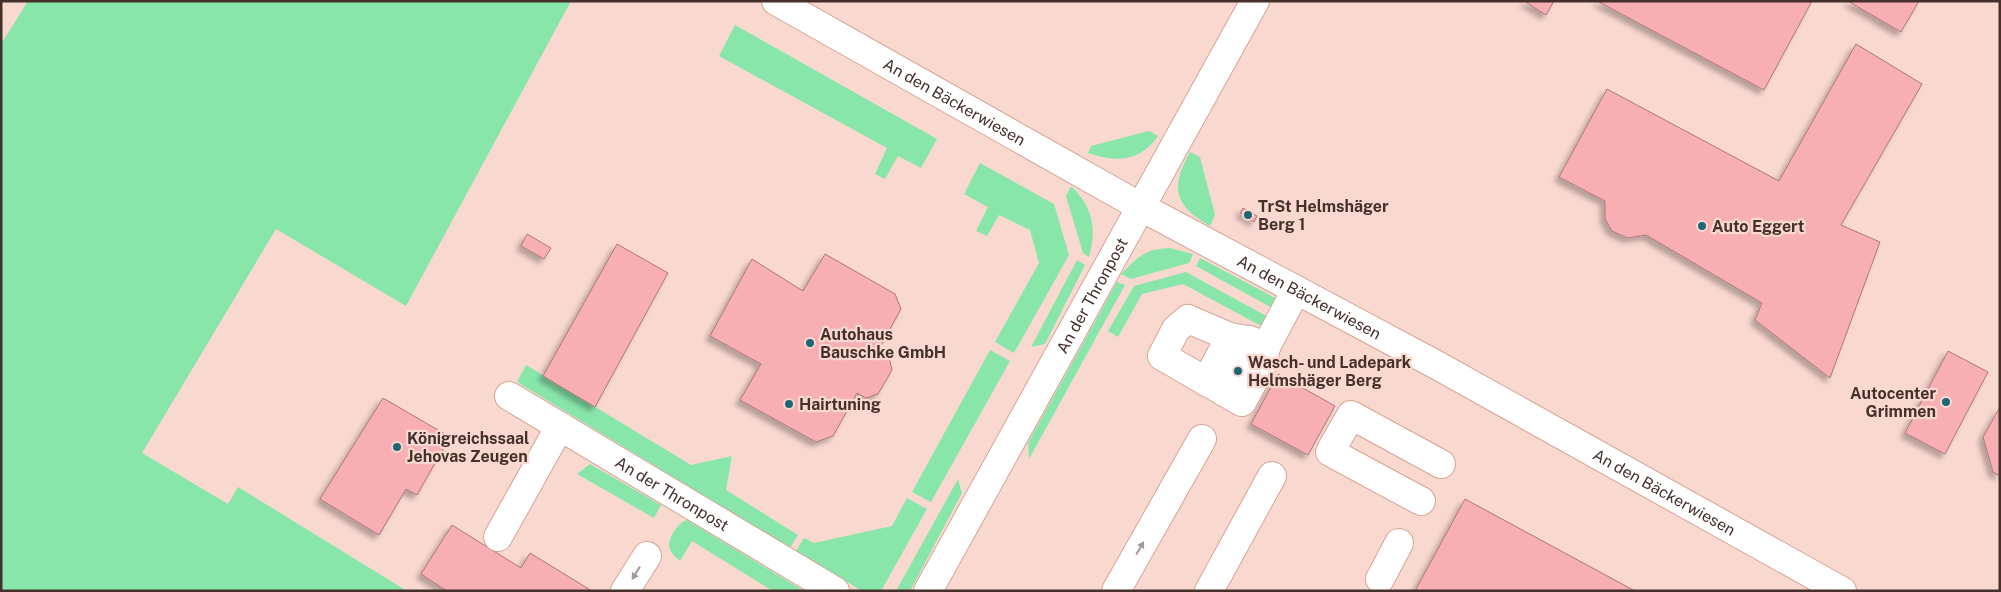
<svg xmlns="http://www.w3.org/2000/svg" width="2001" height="592" viewBox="0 0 2001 592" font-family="'Public Sans',sans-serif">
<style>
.green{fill:#88e6ab}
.building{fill:#f7afb4;stroke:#ab787b;filter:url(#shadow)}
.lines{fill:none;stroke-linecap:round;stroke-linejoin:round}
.minor-casing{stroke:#d7a497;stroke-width:30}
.minor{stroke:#fff;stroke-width:28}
.oneway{fill:#a29895}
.poi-dot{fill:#1f6675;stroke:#f9d8d0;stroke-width:2}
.labels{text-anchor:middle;stroke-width:4.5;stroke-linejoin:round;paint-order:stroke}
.street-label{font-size:16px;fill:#45302b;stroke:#f9d8d0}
.poi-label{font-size:16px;font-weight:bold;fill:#45302b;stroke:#f9d8d0;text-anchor:start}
</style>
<defs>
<filter id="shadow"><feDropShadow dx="-4.5" dy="4.5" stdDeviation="2.5" flood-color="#0004"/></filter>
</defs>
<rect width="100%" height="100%" fill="#f9d8d0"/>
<!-- green -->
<path class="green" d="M 28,1 L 571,1 L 406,306 L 276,229 L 142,453 L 228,504 L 238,487 L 407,591 L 1,591 L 1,44 Z
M 735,25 L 937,139 L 921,168 L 898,156 L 885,179 L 875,174 L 887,148 L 719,56 Z
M 1149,131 L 1158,136 C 1140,162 1116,163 1088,153 L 1091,146 Z
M 1190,152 L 1200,157 L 1215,215 L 1210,226 C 1174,205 1170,188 1190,152 Z
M 980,163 L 1054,204 L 1069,255 L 1014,353 L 995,342 L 1039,263 L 1030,230 L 999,215 L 987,236 L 976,231 L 988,207 L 964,194 Z
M 1071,186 C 1093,207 1097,229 1089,257 L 1083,253 L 1066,196 Z
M 1170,248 L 1193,254 L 1189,263 L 1131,279 L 1121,274 C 1139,256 1145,249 1170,248 Z
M 1200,258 L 1277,299 L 1272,308 L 1196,266 Z
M 1077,260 L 1085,265 L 1045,344 L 1031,347 Z
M 1186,272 L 1268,317 L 1263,327 L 1183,284 L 1142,294 L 1118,337 L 1108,331 L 1134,286 Z
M 1117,282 L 1125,285 L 1029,459 L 1028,443 Z
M 990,350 L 1010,361 L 931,502 L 912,492 Z
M 526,365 L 691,465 L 732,456 L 726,490 L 798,535 L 790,548 L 517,382 Z
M 590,464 L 661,505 L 654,518 L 577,474 Z
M 958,479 L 962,493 L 910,591 L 896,591 Z
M 907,498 L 927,509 L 881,591 L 862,591 L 796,551 L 804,538 L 814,543 L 892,526 Z
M 687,520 L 804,591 L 773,591 L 692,541 L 680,561 C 667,551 666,543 675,530 C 679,525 681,522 687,520 Z"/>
<!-- building -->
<path class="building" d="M 1524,1 L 1554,1 L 1546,15 Z
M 1597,1 L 1812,1 L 1764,90 Z
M 1848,1 L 1919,1 L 1901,32 Z
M 1856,44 L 1922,84 L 1841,225 L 1880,242 L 1830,378 L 1755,320 L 1762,303 L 1646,235 L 1628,238 L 1612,231 L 1605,219 L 1605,201 L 1559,177 L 1607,89 L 1779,181 Z
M 1243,208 L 1257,216 L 1254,222 L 1240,213 Z
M 527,234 L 551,248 L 544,259 L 521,246 Z
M 617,244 L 668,273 L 595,407 L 543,376 Z
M 825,254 L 895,294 L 901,309 L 879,349 L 889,357 L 892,370 L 878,394 L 866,398 L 857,393 L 833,436 L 816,442 L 740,400 L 761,364 L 710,336 L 752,259 L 803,291 Z
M 1948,351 L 1988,372 L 1945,454 L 1905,433 Z
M 1278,374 L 1335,406 L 1308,455 L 1251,424 Z
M 383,398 L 450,437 L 417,495 L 406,489 L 379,535 L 320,499 Z
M 2000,407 L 2000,476 L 1993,472 L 1983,437 Z
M 1465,499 L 1635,591 L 1415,591 Z
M 452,525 L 521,568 L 530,553 L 592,591 L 447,591 L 421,574 Z"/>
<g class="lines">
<defs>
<g id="minor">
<path id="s1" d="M 776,1 L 1141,207 L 1433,363 L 1842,591"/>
<path d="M 1230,337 L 1188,319 L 1176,329 L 1162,356 L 1242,402 L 1263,363 L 1266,347"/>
<path d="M 1206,382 L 1230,337 L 1247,340"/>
<path d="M 1224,392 L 1250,340 L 1266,347 L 1296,290"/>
<path id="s2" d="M 509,396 L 835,591"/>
<path d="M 1421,501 L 1330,452 L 1351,415 L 1441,464"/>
<path d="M 498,537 L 560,426"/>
<path d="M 1380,579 L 1399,543"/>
<path d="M 625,591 L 647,556"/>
<path id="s3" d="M 928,591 L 1255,1"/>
<path d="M 1116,591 L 1202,439"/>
<path d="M 1209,591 L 1272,476"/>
</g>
</defs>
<!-- minor casing -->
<use href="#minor" class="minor-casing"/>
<!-- minor -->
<use href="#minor" class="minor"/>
</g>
<!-- one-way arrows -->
<defs><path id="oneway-solid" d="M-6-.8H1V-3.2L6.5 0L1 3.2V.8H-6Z" transform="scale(1.25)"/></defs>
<g class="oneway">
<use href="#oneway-solid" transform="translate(1140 548) rotate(-60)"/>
<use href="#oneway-solid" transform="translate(636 573) rotate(122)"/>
</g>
<!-- markers -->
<g class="poi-dot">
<circle cx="1248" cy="215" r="5"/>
<circle cx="1702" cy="226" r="5"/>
<circle cx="810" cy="343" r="5"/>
<circle cx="1238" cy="371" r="5"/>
<circle cx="1946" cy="402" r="5"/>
<circle cx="789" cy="404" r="5"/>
<circle cx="397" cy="447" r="5"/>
</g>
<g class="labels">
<!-- street labels -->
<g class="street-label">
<text dy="6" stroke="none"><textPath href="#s1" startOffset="205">An den Bäckerwiesen</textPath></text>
<text dy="6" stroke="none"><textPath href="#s3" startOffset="338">An der Thronpost</textPath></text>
<text dy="6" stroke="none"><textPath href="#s1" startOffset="610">An den Bäckerwiesen</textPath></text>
<text dy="6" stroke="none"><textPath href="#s1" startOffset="1015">An den Bäckerwiesen</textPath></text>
<text dy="6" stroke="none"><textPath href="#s2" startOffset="190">An der Thronpost</textPath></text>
</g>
<!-- poi labels -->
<g class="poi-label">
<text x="1258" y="212">TrSt Helmshäger<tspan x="1258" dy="18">Berg 1</tspan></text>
<text x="1712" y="232">Auto Eggert</text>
<text x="820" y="340">Autohaus<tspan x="820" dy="18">Bauschke GmbH</tspan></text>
<text x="1248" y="368">Wasch- und Ladepark<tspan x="1248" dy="18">Helmshäger Berg</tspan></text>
<text x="1936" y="399" text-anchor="end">Autocenter<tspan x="1936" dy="18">Grimmen</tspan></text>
<text x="799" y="410">Hairtuning</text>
<text x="407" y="444">Königreichssaal<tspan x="407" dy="18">Jehovas Zeugen</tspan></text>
</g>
</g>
<!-- border -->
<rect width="2001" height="592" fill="none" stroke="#45302b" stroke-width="5"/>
</svg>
